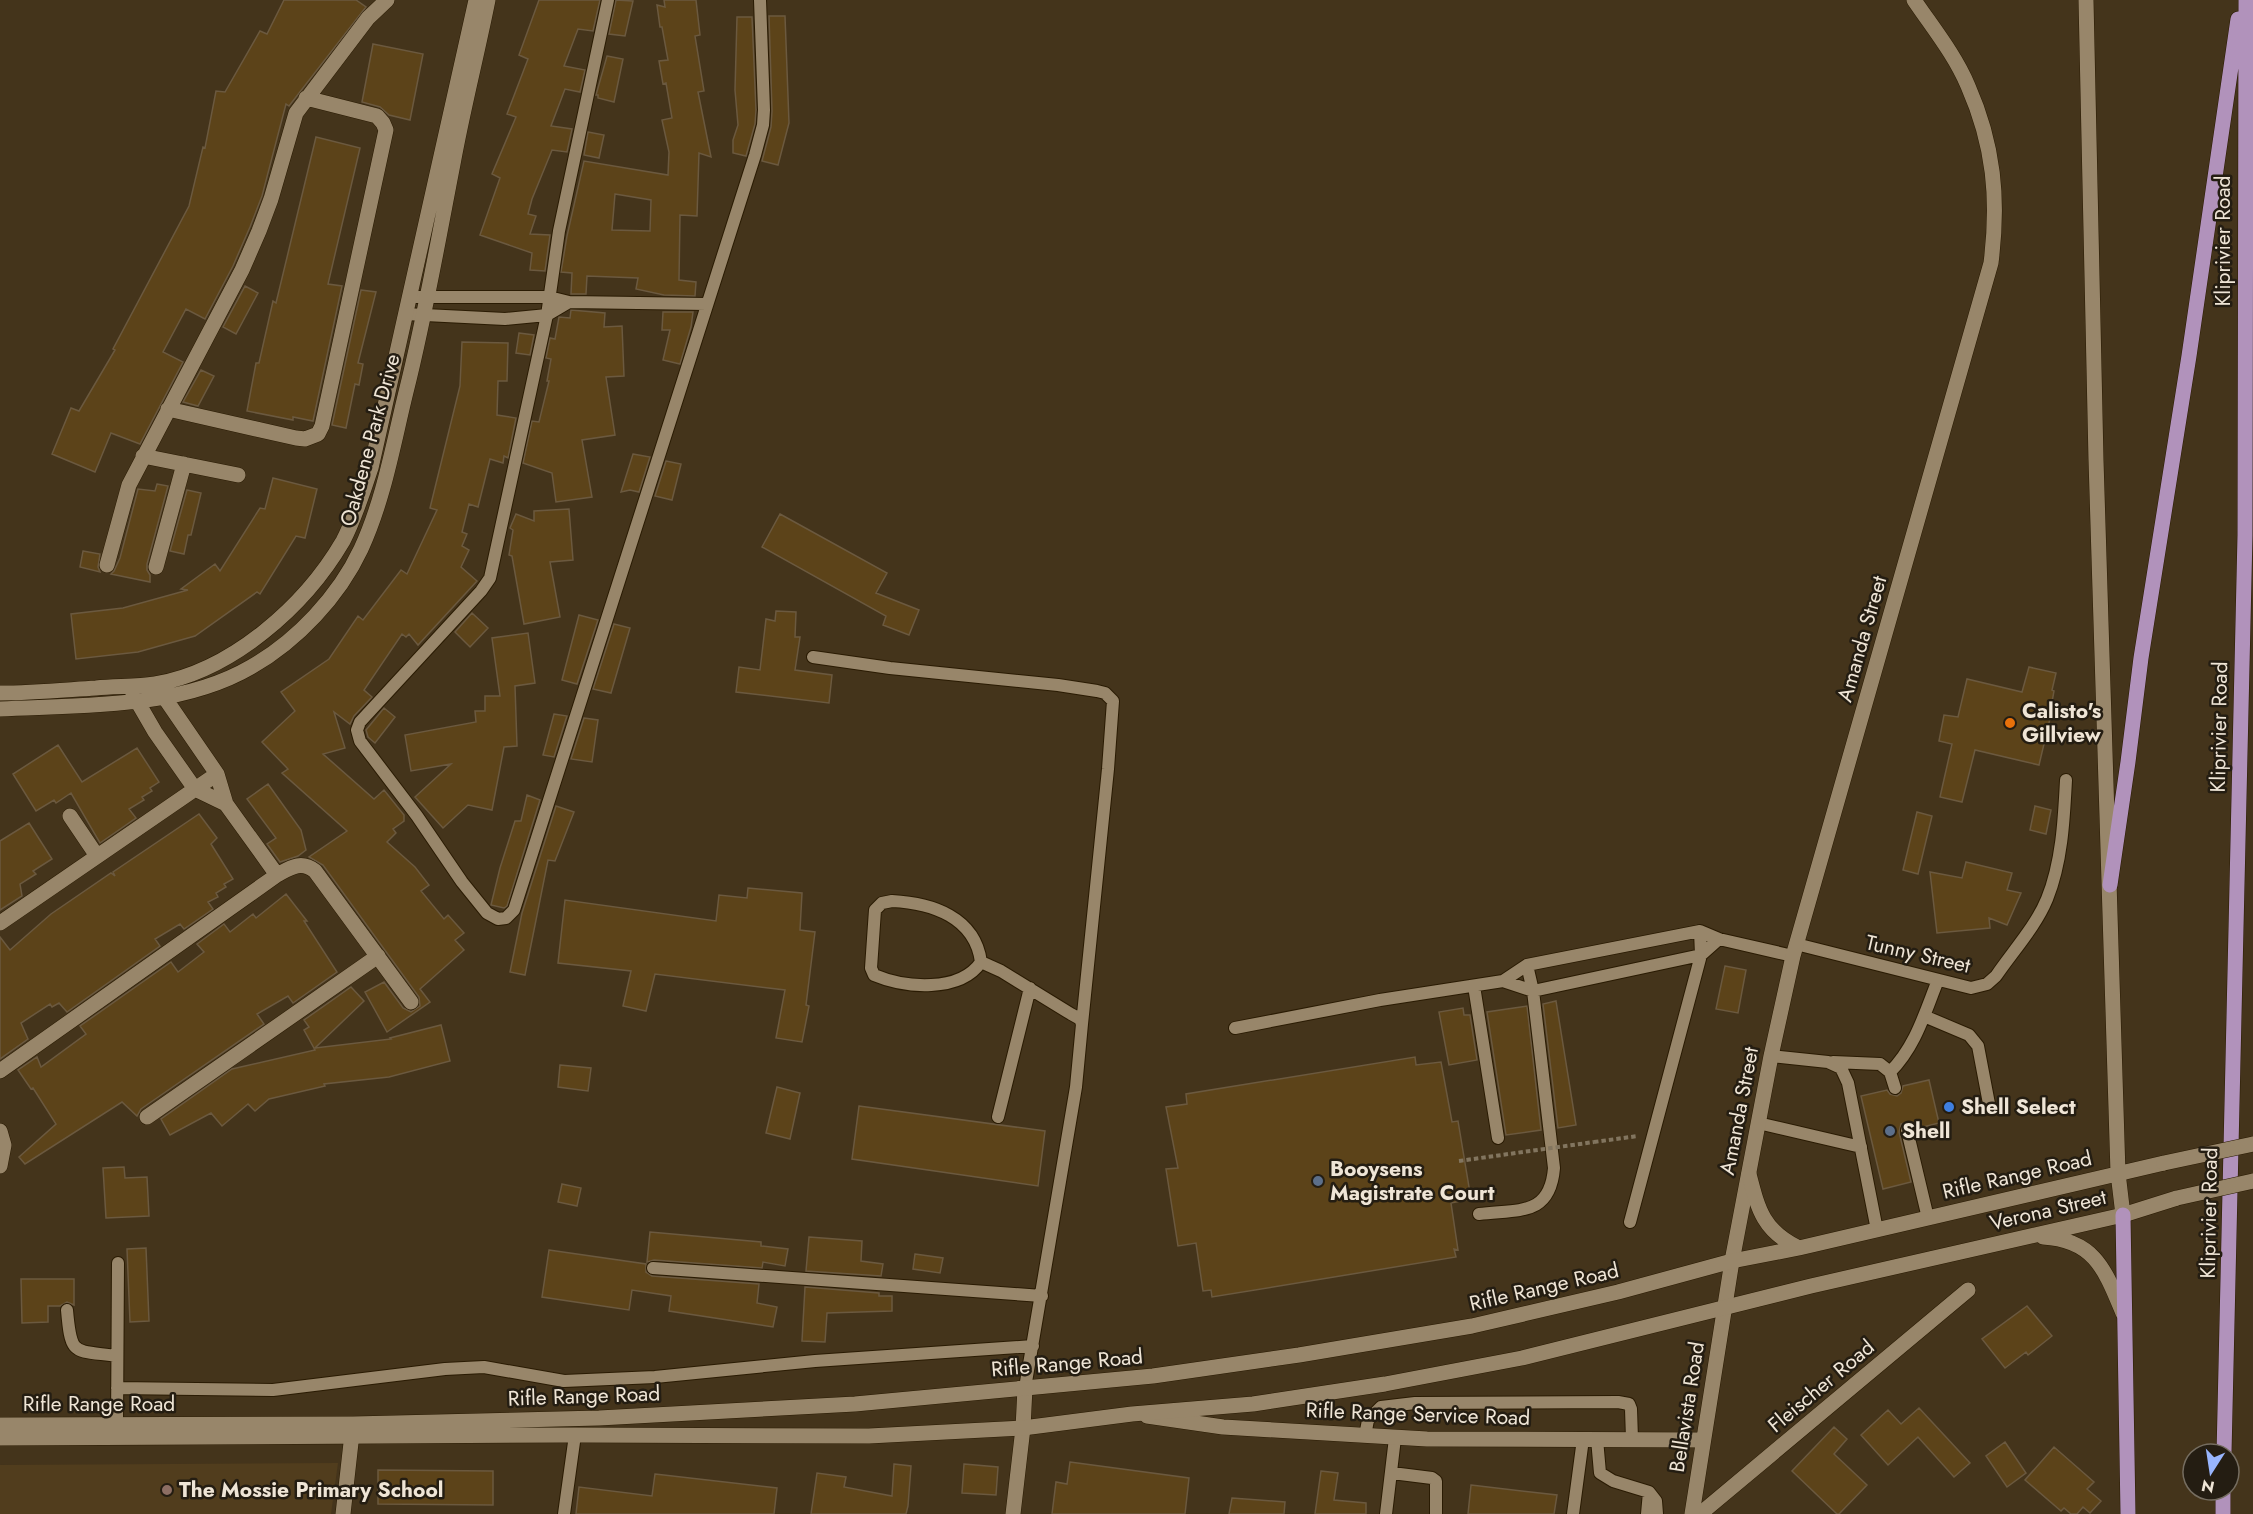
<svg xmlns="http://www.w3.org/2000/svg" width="2253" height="1514" viewBox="0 0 2253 1514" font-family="Jost,sans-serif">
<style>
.built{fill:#513d1d}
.building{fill:#5c4319;stroke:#6b593f;stroke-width:1.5;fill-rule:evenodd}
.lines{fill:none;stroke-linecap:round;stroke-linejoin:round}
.service-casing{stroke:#2a1b03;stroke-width:14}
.minor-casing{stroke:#2a1b03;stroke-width:16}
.tertiary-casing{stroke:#2a1b03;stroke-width:16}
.secondary-casing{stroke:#2a1b03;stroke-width:16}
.primary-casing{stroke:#2a1b03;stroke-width:16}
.path{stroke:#82755f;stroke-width:4;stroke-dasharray:4.5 3;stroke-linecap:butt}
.service{stroke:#98866a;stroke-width:12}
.minor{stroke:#98866a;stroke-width:15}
.tertiary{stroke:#98866a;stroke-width:15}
.secondary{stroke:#98866a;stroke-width:15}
.primary{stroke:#b192bb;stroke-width:15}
.secondary-bridge-casing{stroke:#2a1b03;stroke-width:16;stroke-linecap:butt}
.path-bridge{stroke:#82755f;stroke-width:4;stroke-dasharray:4.5 3;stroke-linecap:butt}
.secondary-bridge{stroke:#98866a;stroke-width:15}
.food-dot{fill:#e8710a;stroke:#241d12;stroke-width:2}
.shop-dot{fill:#3f7fe0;stroke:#241d12;stroke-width:2}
.service-dot{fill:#5c6f8a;stroke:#241d12;stroke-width:2}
.education-dot{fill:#8d6e63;stroke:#241d12;stroke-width:2}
.labels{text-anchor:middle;stroke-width:5;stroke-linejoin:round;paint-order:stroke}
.street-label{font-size:21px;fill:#efe5d6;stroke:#241d12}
.poi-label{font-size:21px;font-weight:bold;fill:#efe5d6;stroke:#241d12;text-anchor:start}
</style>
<rect width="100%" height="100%" fill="#44341b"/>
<!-- built -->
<path class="built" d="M 338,1463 L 331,1514 L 0,1514 L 0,1465 Z"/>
<!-- building -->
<path class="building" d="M 284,0 L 356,0 L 366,7 L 289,106 L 286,104 L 262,196 L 250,227 L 233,266 L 205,319 L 186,309 L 163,352 L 183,362 L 140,444 L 111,433 L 95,472 L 52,454 L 71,408 L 79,411 L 115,350 L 113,349 L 189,206 L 203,147 L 205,148 L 216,91 L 225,92 L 260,31 L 267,34 Z
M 539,0 L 600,0 L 593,31 L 578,29 L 564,66 L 585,70 L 580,92 L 565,89 L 551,126 L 572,129 L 567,152 L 552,150 L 532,199 L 528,214 L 536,216 L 530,234 L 550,235 L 545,271 L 530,270 L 532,253 L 480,235 L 500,178 L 492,174 L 516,117 L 507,114 L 528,59 L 519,55 Z
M 616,0 L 633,1 L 625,36 L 609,34 Z
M 664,0 L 696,0 L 700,35 L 695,36 L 704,91 L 698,92 L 711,157 L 699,153 L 697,216 L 680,215 L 679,280 L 696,282 L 695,296 L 664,295 L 636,289 L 638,278 L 587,276 L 586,294 L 571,294 L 572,273 L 561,272 L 567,236 L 584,161 L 668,175 L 669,152 L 662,120 L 672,118 L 666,83 L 663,84 L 659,61 L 668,60 L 662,27 L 660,27 L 657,5 L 665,7 ZM 615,194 L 651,200 L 650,231 L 612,230 Z
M 769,16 L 785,16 L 789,123 L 778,165 L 762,161 L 771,127 L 772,111 Z
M 737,17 L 752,17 L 756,110 L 755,124 L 746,156 L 733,153 L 733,140 L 738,125 L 735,90 Z
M 373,44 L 423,54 L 410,120 L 389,115 L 380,107 L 362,102 Z
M 607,56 L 623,59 L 614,102 L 598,98 L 598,95 L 596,95 Z
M 588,132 L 604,135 L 599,158 L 584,155 Z
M 316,137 L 360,148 L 328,284 L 342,286 L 313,421 L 293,417 L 293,420 L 247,411 L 256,363 L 259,363 L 273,301 L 276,303 Z
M 245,286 L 258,293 L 236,334 L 223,327 Z
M 361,290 L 376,292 L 358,363 L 363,364 L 359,385 L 355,384 L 346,428 L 332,425 Z
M 571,310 L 605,313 L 604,327 L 622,326 L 624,376 L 606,377 L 615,435 L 582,440 L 592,497 L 556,502 L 552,473 L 523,463 L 532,421 L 539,422 L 549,381 L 547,381 L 551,359 L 546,358 L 550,338 L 555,339 L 559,317 L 570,318 Z
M 663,312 L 693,312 L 691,327 L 680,364 L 663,360 L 670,330 L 662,330 Z
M 519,333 L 534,335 L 530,355 L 516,353 Z
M 462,342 L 508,343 L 507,381 L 498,381 L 497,415 L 516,418 L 508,458 L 504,456 L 503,463 L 490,459 L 478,507 L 469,504 L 462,532 L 467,534 L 462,546 L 469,550 L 461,567 L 477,581 L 418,645 L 409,634 L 406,637 L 402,634 L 364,690 L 372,697 L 354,716 L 350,724 L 334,712 L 345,748 L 323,754 L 374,799 L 384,790 L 404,815 L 404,821 L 393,829 L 396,833 L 387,842 L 415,867 L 429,885 L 421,891 L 444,919 L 448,915 L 464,933 L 455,940 L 464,950 L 420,989 L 430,1002 L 387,1032 L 365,992 L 384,982 L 403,1008 L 411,1012 L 420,1006 L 419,997 L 323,865 L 309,857 L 347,831 L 282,773 L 288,769 L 262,742 L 295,711 L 281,692 L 329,659 L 358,616 L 363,620 L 401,570 L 407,574 L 437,510 L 430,508 L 460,386 Z
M 201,370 L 214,376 L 198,406 L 183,402 Z
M 633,454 L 650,457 L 639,492 L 630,490 L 621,492 Z
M 666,461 L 681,464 L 672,500 L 655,496 Z
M 273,478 L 317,489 L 305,538 L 296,536 L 260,594 L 257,592 L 195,636 L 138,652 L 76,659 L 71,614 L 123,608 L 188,590 L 181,589 L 215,564 L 220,571 L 260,508 L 265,509 Z
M 157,484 L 168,486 L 147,564 L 147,570 L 150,575 L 150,582 L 111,574 L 114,571 L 120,558 L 138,489 L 155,491 Z
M 187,490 L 201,493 L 191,535 L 188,535 L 184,554 L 170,551 Z
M 569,509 L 573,560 L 550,562 L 560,617 L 524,624 L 512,556 L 509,555 L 513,530 L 510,528 L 516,514 L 534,521 L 534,511 Z
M 780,514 L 887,573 L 876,593 L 919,610 L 909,635 L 883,625 L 886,616 L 762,547 Z
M 83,551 L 100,554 L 98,567 L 100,572 L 80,567 Z
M 776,611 L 796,612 L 795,637 L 800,637 L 795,670 L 832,675 L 829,703 L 736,692 L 739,667 L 760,670 L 766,619 L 775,621 Z
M 472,613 L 488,628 L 470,647 L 455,632 Z
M 579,615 L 598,620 L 577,684 L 562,680 Z
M 614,624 L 630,628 L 611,693 L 593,689 Z
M 528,633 L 535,683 L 515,686 L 517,746 L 504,747 L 492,810 L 468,805 L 443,828 L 415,797 L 451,764 L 411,771 L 405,735 L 476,722 L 475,711 L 485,711 L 485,696 L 500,696 L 492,638 Z
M 2029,667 L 2056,673 L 2052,690 L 2054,691 L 2052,702 L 2054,702 L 2039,765 L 1975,750 L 1962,802 L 1940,797 L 1952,744 L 1939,741 L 1944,715 L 1958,717 L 1967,679 L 2022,692 Z
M 384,708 L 395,717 L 375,743 L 368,737 L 366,730 Z
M 554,714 L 567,716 L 554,757 L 543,755 Z
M 584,718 L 598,720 L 592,762 L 571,759 Z
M 58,745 L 82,782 L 137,748 L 159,782 L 150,788 L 152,791 L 142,797 L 144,800 L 129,809 L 136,818 L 100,843 L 71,793 L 56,803 L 54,800 L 36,811 L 13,774 Z
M 268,784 L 301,830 L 306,850 L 298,856 L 280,862 L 267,844 L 276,838 L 247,799 Z
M 527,795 L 540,800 L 507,906 L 504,908 L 491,905 L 500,868 L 515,821 L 521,821 Z
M 556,806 L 574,812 L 555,861 L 548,860 L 525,975 L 510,972 L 522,913 Z
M 2035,806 L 2051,810 L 2046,834 L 2030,830 Z
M 1917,812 L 1932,816 L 1918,874 L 1903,870 Z
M 199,814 L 217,838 L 211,844 L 233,879 L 224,884 L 226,887 L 216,893 L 218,897 L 208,902 L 213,909 L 184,929 L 180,924 L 155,939 L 160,946 L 67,1012 L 59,1003 L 52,1007 L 50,1004 L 21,1023 L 28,1039 L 0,1059 L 0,937 L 10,950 L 51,914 L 111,873 L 115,876 L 113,872 Z
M 29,823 L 52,859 L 33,871 L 36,874 L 20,884 L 22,896 L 0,910 L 0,841 Z
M 1966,862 L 2012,873 L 2007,890 L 2021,893 L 2007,925 L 1989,918 L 1990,928 L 1937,933 L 1930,872 L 1962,878 Z
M 748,888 L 802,893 L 800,930 L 815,932 L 806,1005 L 809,1006 L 802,1042 L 776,1038 L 785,990 L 655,974 L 646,1011 L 623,1006 L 631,971 L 558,963 L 565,900 L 716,921 L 719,895 L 747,898 Z
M 286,894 L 307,921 L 304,921 L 337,972 L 293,1003 L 288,996 L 257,1014 L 264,1024 L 151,1102 L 141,1109 L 137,1116 L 122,1102 L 25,1164 L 19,1157 L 56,1124 L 33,1088 L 31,1089 L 18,1070 L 37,1057 L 41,1067 L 86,1034 L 80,1026 L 171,962 L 178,972 L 204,952 L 197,944 L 224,924 L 230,932 L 253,914 L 256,918 Z
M 1725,966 L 1746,970 L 1738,1013 L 1716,1009 Z
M 351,987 L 364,1001 L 315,1048 L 391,1039 L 390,1038 L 441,1025 L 450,1061 L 389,1077 L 324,1084 L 325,1086 L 269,1099 L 255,1111 L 248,1104 L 222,1126 L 211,1113 L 170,1135 L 161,1119 L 232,1069 L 315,1050 L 304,1030 L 309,1027 L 304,1020 Z
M 1556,1001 L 1576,1125 L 1558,1128 L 1543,1004 Z
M 1527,1006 L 1541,1130 L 1506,1135 L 1487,1012 Z
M 1463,1008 L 1464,1015 L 1470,1015 L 1477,1060 L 1449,1065 L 1439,1012 Z
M 1415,1057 L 1416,1065 L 1441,1062 L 1452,1122 L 1458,1121 L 1471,1199 L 1451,1203 L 1458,1250 L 1454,1249 L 1456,1257 L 1212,1297 L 1211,1290 L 1203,1291 L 1196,1243 L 1178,1246 L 1166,1169 L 1178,1168 L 1166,1107 L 1187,1104 L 1186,1094 Z
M 560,1065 L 591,1068 L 588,1091 L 558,1087 Z
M 1929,1080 L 1939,1123 L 1915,1129 L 1910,1122 L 1901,1124 L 1899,1132 L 1911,1182 L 1883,1189 L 1861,1096 L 1887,1090 L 1890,1094 L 1897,1096 L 1901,1093 L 1903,1086 Z
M 777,1087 L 800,1093 L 790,1139 L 766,1133 Z
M 859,1106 L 1045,1131 L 1038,1186 L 852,1159 Z
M 124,1167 L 125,1178 L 147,1177 L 149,1216 L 106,1218 L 103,1168 Z
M 562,1184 L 581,1188 L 577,1206 L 558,1202 Z
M 650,1232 L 761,1242 L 761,1246 L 788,1249 L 785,1266 L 763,1262 L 762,1268 L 654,1260 L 647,1262 Z
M 809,1237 L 862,1241 L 861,1261 L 883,1264 L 881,1276 L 806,1271 Z
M 146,1248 L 149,1321 L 130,1322 L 127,1249 Z
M 549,1250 L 646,1264 L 646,1272 L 652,1276 L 759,1284 L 757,1303 L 777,1307 L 773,1327 L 669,1311 L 671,1296 L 632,1290 L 629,1310 L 542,1297 Z
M 915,1254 L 943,1258 L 940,1273 L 913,1269 Z
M 21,1279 L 74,1279 L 74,1305 L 67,1302 L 60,1306 L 48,1306 L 48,1322 L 22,1323 Z
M 805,1287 L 879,1293 L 879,1296 L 892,1296 L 892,1311 L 827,1313 L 825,1342 L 802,1341 Z
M 2027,1306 L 2052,1336 L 2028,1355 L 2026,1352 L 2005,1368 L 1982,1339 Z
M 1919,1408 L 1970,1463 L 1954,1477 L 1918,1437 L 1888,1465 L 1861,1435 L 1888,1410 L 1901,1424 Z
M 1834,1427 L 1847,1439 L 1834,1454 L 1867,1485 L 1839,1514 L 1837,1514 L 1792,1471 Z
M 2005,1442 L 2026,1473 L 2007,1487 L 1986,1456 Z
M 2054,1447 L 2094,1482 L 2087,1489 L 2101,1501 L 2090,1513 L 2083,1507 L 2077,1514 L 2071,1514 L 2064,1508 L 2061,1511 L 2025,1480 Z
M 1070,1462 L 1189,1478 L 1185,1514 L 1052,1514 L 1056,1482 L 1067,1484 Z
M 894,1464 L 911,1466 L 908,1506 L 906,1514 L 811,1514 L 817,1473 L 846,1477 L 844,1487 L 892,1496 Z
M 964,1464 L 998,1467 L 996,1495 L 962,1493 Z
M 378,1470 L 493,1471 L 493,1505 L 378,1504 Z
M 1321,1471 L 1338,1473 L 1334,1500 L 1366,1503 L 1366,1514 L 1315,1514 Z
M 655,1474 L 777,1488 L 774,1514 L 576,1514 L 579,1487 L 652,1496 Z
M 1471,1485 L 1557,1495 L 1554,1514 L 1468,1514 Z
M 1232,1498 L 1285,1502 L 1284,1514 L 1229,1514 Z"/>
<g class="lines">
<defs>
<path id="service" d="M 608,0 L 559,231 L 547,315 L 490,578 L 481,591 L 360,722 L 357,730 L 360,741 L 417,816 L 462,882 L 487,913 L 498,919 L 506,918 L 514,910 L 755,155 L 763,125 L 764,110 L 760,0
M 409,297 L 549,297 L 569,302 L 707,304
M 405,314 L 505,319 L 547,315 L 569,302
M 813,657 L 890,668 L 1058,685 L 1097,691 L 1105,693 L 1113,701 L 1108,769 L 1082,1024
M 892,901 C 932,903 975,917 981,962 C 960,993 905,988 874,975 L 871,968 L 875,910 L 882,903 Z
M 1796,944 L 1971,988 L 1987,984 L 1996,976 C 2013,951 2036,926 2047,899 C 2062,862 2064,819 2066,780
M 981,962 L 1001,971 L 1071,1014 L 1080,1019 L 1082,1024 L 1076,1087 L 1025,1388
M 1503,981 L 1533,991 L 1701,955 L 1719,939
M 1474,986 L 1498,1138
M 1924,1016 L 1969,1035 L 1978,1046 L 1990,1109
M 1235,1028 L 1380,1000 L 1503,981 L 1527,965 L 1700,931 L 1719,939 L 1793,956
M 1771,1056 L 1828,1062 L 1841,1068 L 1848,1083 L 1877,1230
M 1833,1062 L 1880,1064 L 1890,1072 L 1895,1088
M 1890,1072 C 1916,1046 1925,1012 1938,980
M 998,1117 L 1030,988
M 1758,1123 L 1861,1147
M 1907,1130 L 1928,1218
M 1479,1214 C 1518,1209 1550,1217 1554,1168 L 1533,991 L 1527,965
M 1630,1222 L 1701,955 L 1700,931
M 653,1268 L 1042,1296
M 67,1310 C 71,1357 73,1350 117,1356
M 117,1388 L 273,1390 L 445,1369 L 484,1367 L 564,1381 L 655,1377 L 815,1361 L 1033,1346
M 117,1425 L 118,1263
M 1365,1436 L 1368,1420 L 1381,1407 L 1415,1403 L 1618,1402 L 1629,1404 L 1631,1409 L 1632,1439
M 1597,1439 L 1600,1473 L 1613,1481 L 1649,1492 L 1656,1501 L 1657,1514
M 1392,1473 L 1432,1478 L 1436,1481 L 1436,1514
M 564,1514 L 575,1435
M 1386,1514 L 1395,1438
M 1573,1514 L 1583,1439
M 1647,1514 L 1649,1492"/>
<path id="minor" d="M 168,409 L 296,438 L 305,439 L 318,434 L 322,426 L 386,130 L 383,123 L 377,116 L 306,98
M 143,456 L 238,475
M 107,565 L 129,485 L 242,270 L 259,231 L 271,199 L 296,113 L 368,18 L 387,0
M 156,567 L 184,464
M 160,691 L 217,774 L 226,804 L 277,875
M 0,693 C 32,693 64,690 96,688 C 115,686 136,687 155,684 C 232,671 305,606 343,541 C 355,518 363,492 371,468 L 476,0
M 133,694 L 155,732 L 195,789 L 226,804
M 0,709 C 81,705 179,709 251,667 C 297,641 339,596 361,549 C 384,499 393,445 406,392 C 425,317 438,241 453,164 C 463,109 477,55 488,0
M 70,816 L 97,856
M 0,923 L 217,774
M 0,1071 L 277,875 C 290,868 301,860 315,871 L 411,1002
M 147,1117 L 378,956
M 0,1131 L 4,1145 L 0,1166
M 1147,1416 L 1223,1427 L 1427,1439 L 1703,1440
M 343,1514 L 353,1425
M 1013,1514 L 1023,1428 L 1025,1388
M 1700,1514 L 1968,1290"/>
<path id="tertiary" d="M 1692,1514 L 1732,1261 L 1771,1056 L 1793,956 L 1991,263 C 1999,199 1994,145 1968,86 C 1955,55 1933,28 1914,0"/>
<path id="secondary" d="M 2086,0 L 2096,460 L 2118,1173 L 2123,1215
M 1749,1174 C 1758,1209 1763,1231 1799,1248
M 2043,1237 C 2095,1240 2105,1270 2123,1313
M 0,1425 L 353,1424 L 599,1418 L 855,1404 L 1153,1376 L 1299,1355 L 1472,1326 L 1618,1292 L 1732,1261 L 1799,1248 L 2164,1163
M 0,1438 L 575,1435 L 869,1436 L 1023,1428 L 1132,1414 L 1253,1404 L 1385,1384 L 1522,1358 L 1811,1286 L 2123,1215 L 2177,1198"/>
<path id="primary" d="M 2110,885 L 2128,762 L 2141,658 L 2189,356 L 2238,19
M 2123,1215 L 2128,1514
M 2224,1454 L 2245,535 L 2246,0
M 2223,1514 L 2223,1490"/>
</defs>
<!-- service casing -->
<use href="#service" class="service-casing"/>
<!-- minor casing -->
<use href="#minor" class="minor-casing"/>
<!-- tertiary casing -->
<use href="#tertiary" class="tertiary-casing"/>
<!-- secondary casing -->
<use href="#secondary" class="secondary-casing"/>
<!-- primary casing -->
<use href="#primary" class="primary-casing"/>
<!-- path -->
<path class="path" d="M 1594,1142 L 1638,1136"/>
<!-- service -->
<use href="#service" class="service"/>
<!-- minor -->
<use href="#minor" class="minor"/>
<!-- tertiary -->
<use href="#tertiary" class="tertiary"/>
<!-- secondary -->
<use href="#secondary" class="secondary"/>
<!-- primary -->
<use href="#primary" class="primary"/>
<defs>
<path id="secondary-bridge" d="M 2164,1163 L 2253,1144
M 2177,1198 L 2253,1181"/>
</defs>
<!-- secondary-bridge casing -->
<use href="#secondary-bridge" class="secondary-bridge-casing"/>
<!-- path-bridge -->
<path class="path-bridge" d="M 1459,1161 L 1594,1142"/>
<!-- secondary-bridge -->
<use href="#secondary-bridge" class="secondary-bridge"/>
</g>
<!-- markers -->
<circle class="food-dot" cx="2010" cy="723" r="6"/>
<circle class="shop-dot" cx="1949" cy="1107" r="6"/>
<g class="service-dot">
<circle cx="1890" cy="1131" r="6"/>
<circle cx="1318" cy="1181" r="6"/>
</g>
<circle class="education-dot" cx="167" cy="1490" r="6"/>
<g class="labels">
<!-- street labels -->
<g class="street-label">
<text transform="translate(2223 241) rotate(-90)" y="7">Kliprivier Road</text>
<text transform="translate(370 440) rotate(-75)" y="7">Oakdene Park Drive</text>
<text transform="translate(1862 639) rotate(-74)" y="7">Amanda Street</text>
<text transform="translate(2219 727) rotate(-89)" y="7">Kliprivier Road</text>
<text transform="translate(1918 954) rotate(13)" y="7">Tunny Street</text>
<text transform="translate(1739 1111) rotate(-79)" y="7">Amanda Street</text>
<text transform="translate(2017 1175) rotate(-13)" y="7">Rifle Range Road</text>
<text transform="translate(2048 1210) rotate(-13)" y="7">Verona Street</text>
<text transform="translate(2209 1213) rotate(-89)" y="7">Kliprivier Road</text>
<text transform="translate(1544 1287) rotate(-13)" y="7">Rifle Range Road</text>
<text transform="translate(1067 1363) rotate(-5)" y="7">Rifle Range Road</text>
<text transform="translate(1821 1386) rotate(-40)" y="7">Fleischer Road</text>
<text transform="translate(584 1396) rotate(-2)" y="7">Rifle Range Road</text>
<text x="99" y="1411">Rifle Range Road</text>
<text transform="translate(1687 1407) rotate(-81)" y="7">Bellavista Road</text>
<text transform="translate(1418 1414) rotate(2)" y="7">Rifle Range Service Road</text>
</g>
<!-- poi labels -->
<g class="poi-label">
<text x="2022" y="718">Calisto's<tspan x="2022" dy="24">Gillview</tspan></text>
<text x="1961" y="1114">Shell Select</text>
<text x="1902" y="1138">Shell</text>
<text x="1330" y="1176">Booysens<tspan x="1330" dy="24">Magistrate Court</tspan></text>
<text x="179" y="1497">The Mossie Primary School</text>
</g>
</g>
<!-- north arrow -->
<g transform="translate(2211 1472) rotate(192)"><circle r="28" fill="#241d12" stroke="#756d60" stroke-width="1.5"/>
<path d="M0-4.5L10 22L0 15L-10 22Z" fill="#98b5fd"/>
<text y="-9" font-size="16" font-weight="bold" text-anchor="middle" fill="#efe5d6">N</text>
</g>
</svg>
